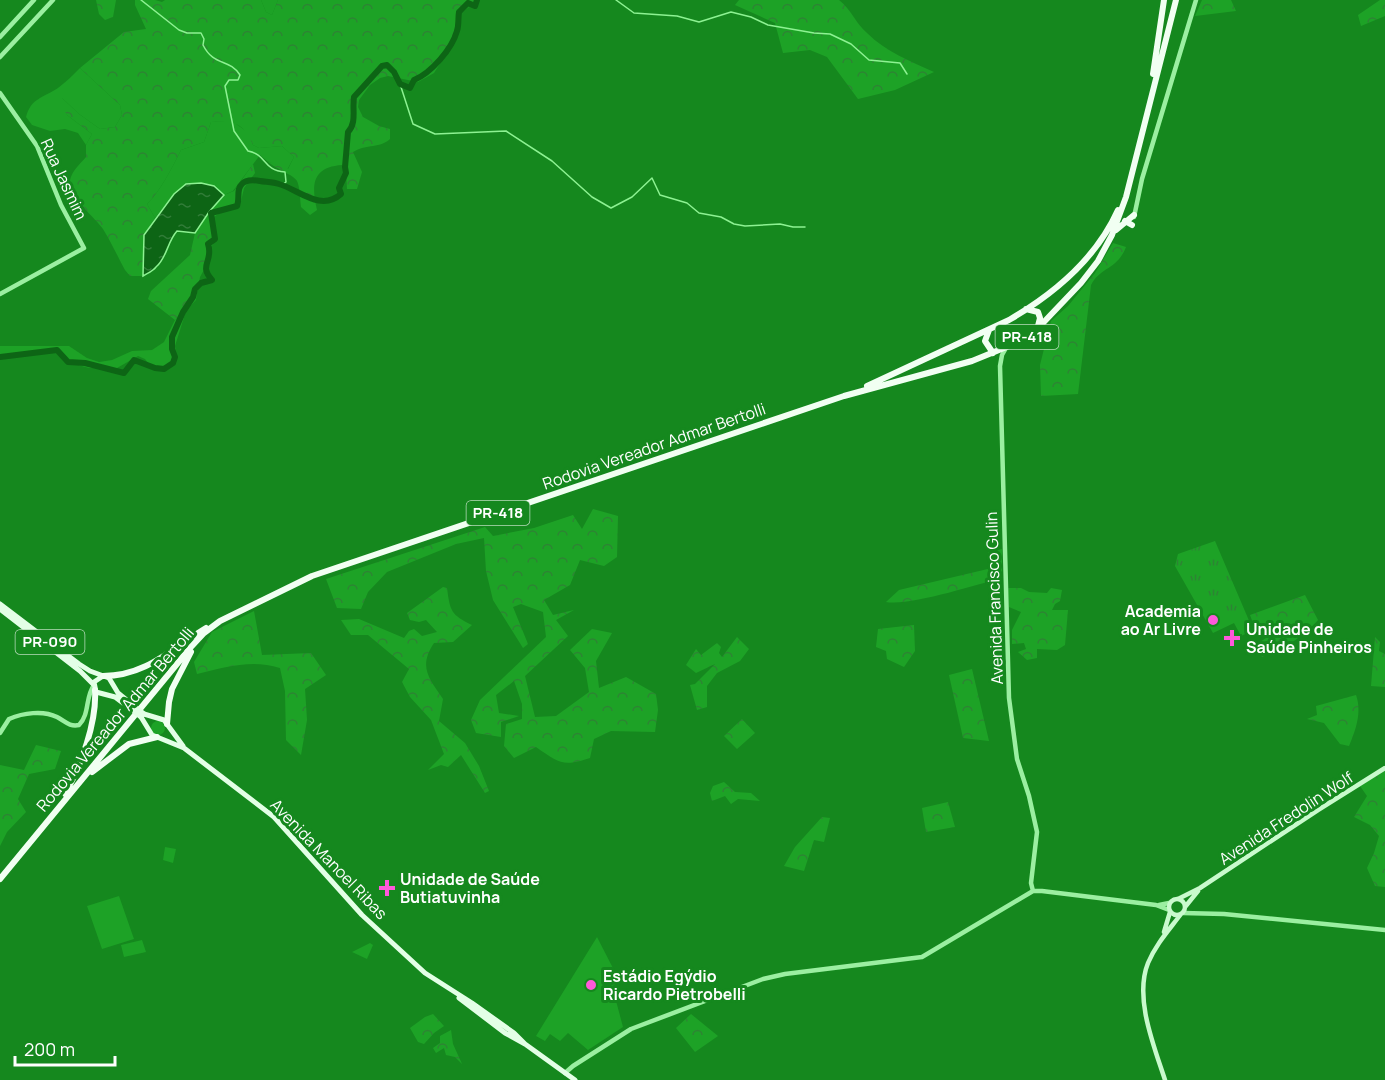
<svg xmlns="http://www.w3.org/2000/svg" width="1385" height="1080" viewBox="0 0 1385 1080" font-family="Manrope,sans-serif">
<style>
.grass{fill:#1da226}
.forest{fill:url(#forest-crowns)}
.park{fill:url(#park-tufts)}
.water{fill:url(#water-ripples);stroke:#8df292;stroke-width:1.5}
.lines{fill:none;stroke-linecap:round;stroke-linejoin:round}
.stream{stroke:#8df292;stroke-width:1.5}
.river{stroke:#0d6515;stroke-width:6}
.tertiary{stroke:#9befa1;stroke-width:4.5}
.secondary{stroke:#c9facd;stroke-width:4.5}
.primary{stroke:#e3ffe6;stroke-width:5}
.trunk{stroke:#f1fff2;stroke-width:6}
.primary-bridge{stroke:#e3ffe6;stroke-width:5}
.poi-dot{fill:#ff59da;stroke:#15881e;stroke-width:2}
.labels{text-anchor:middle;stroke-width:6;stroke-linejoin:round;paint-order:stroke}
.shield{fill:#15881e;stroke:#b9dbbc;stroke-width:1.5}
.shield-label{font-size:15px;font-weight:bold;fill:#fff}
.street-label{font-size:16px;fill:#fff;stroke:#15881e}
.poi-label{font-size:16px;font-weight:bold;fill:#fff;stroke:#15881e;text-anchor:start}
</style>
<defs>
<pattern id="forest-crowns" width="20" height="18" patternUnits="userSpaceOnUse" patternTransform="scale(1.5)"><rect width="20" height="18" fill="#1da226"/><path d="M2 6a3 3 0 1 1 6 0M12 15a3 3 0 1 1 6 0" fill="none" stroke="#2d8433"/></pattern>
<pattern id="park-tufts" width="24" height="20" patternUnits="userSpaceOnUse" patternTransform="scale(1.5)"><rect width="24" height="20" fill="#1da226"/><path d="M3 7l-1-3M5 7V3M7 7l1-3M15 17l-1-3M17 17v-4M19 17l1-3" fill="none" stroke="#2d8433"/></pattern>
<pattern id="water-ripples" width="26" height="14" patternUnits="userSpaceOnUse" patternTransform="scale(1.5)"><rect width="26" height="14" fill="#0d6515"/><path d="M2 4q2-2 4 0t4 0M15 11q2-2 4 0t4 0" fill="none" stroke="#317c38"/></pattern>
</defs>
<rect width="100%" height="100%" fill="#15881e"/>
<!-- grass -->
<path class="grass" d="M 261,0 L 278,0 L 272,15 L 266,12 Z
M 80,68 L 120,105 L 122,115 L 115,127 L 100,129 L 79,114 L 62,98 L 67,115 L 92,134 L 86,145 L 78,133 L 65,129 L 50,131 L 32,125 L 26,117 C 31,98 43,98 58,88 C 66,82 73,75 80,68 Z
M 232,121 L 249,133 L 253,145 L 259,148 L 282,146 L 294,157 L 287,170 L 267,161 L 260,155 L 233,191 L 224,195 L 214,186 L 174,194 L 155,218 L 147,204 C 161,190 172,168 181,150 L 204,142 L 211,122 Z
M 197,293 L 196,300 L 186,311 L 175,346 L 176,358 L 173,365 L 164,370 L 153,370 L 145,359 L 138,356 L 117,368 L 89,368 L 71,363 L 63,355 L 56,352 L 0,356 L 0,346 L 69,346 L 87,358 L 99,362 L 112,360 L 132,351 L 152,350 L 164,342 L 175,320 Z
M151 728a7 7 0 1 1 14 0a7 7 0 1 1-14 0Z
M 165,847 L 176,849 L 173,863 L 163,860 Z
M 119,896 L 134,939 L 102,949 L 87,906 Z
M 597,937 L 616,974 L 615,997 L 623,1027 L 588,1050 L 568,1033 L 560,1041 L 550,1034 L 545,1041 L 536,1036 Z
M 142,940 L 146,952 L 124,957 L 121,945 Z
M 370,943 L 373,945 L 367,959 L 352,952 Z"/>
<!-- forest -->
<path class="forest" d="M 96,0 L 116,0 L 113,17 L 105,20 L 99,14 Z
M 135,0 L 155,0 L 162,2 L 165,0 L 261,0 L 266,12 L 272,15 L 278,0 L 478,0 L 460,14 L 456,21 L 452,44 L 434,73 L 418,82 L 388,76 L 380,78 L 370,85 L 359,100 L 358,107 L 363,117 L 379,126 L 390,129 L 390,139 C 381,148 366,144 353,152 L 362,172 L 357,189 L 347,189 L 346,171 L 342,165 C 312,167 311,185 317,210 L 310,215 L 301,207 C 300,199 300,187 297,181 C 294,175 274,168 267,161 L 288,169 L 294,157 L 282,146 L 259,148 L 253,145 C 244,122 233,121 211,122 L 204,142 L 181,150 C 172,168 161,190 147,204 L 155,218 L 144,235 L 143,276 L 130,276 L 125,270 C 118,257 111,242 103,229 C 95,217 67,196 70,180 C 72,171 80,164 86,157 L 86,145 L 92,134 L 67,115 L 58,101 L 62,98 L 79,114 L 100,129 L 115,127 L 122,115 L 120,105 L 80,68 L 124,32 L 146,29 L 135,5 Z
M 739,0 L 839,0 C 851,9 856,24 867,33 C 886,52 910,61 934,72 L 895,90 L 858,99 L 827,57 L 810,50 L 783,53 L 775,23 L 735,5 Z
M 1202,0 L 1231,0 L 1236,11 L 1195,16 Z
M 1380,0 L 1385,0 L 1385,16 L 1361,26 L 1358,15 Z
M 253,164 L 255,173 L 244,188 L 240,206 L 222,211 L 214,217 L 213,224 L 217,238 L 207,253 L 206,266 L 200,277 L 197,293 L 175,320 L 148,299 L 151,291 L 190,255 L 195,233 L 209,212 L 224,195 L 234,191 Z
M 1113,243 L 1126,247 C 1117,270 1100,267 1091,285 L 1078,394 L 1041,396 L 1040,365 L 1051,321 L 1068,306 L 1095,273 Z
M 593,509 L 618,516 L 617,557 L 604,566 L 580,560 L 570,585 L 544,600 L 553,615 L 574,610 L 556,620 L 568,636 L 525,676 L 535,717 L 556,716 L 589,692 L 585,668 L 570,650 L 592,629 L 612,633 L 596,661 L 599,688 L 626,677 L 656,694 L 658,710 L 655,732 L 611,731 L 594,739 L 590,758 C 563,767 559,763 536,747 L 514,758 L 504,746 L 506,724 L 522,719 L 522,704 L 514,681 L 496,695 L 499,713 L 519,716 L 501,722 L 501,737 L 476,733 L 471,720 L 480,700 L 546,637 L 543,612 L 521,604 L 513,607 L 528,644 L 523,648 L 493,600 L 486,571 L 484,538 L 456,544 L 387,572 L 368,592 L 361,609 L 337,608 L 326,579 L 485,527 L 493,536 L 534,528 L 573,515 L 582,529 Z
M 1002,549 L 1002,578 C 974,585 911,606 886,602 L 899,590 L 992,568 L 988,552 Z
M 443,587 L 447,588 C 450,611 451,615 472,625 L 453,642 L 434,643 C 418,667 429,678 443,699 L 439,721 L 465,743 L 479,766 L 489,791 L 485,793 L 461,755 L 448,767 L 441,765 L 428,770 L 444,754 L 431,720 L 410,697 L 402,682 L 409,669 L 368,635 L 351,635 L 341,620 L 359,619 L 404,638 L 409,631 L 414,629 L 422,636 L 437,632 L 426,620 L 419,622 L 410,620 L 407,613 Z
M 1008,588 L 1021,588 L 1029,592 L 1047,593 L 1051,588 L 1062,590 L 1060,601 L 1055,604 L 1052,610 L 1068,610 L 1065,645 L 1057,650 L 1037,649 L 1037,658 L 1027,660 L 1018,652 L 1026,649 L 1024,643 L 1012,644 L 1012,630 L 1021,612 L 1009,607 Z
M 1305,595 L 1318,620 C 1300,640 1287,646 1262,657 L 1257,644 L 1266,638 L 1256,631 L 1250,615 Z
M 254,611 L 262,655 L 311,653 L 326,675 L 305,689 L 307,720 L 301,755 L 286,740 L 285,691 L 280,668 C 252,659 225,667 197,674 L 194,662 L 212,632 Z
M 914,625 L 915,651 L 904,667 L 887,659 L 886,651 L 876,647 L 878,629 Z
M 737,637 L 749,649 L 740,661 L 717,673 L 707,686 L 707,707 L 697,710 L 690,685 L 695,684 L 715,664 L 696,673 L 686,665 L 696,649 L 701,655 L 717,643 L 721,647 L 719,653 L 722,657 Z
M 1375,637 L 1380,642 L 1379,651 L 1385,654 L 1385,687 L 1371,686 Z
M 972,669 L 989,741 L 963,738 L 949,675 Z
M 1356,695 C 1362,712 1356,729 1349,746 L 1340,744 L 1324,723 L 1307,719 L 1317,715 L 1316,706 Z
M 742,719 L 755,733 L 737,749 L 724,736 Z
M 36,745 L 61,751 L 55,769 L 29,774 L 18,799 L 26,812 L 7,832 L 0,846 L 0,765 L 24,770 Z
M 1385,771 L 1385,887 L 1375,886 L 1367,868 L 1374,853 L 1379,836 L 1370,825 L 1354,817 L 1367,796 L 1360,786 Z
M 724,782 L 735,792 L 751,793 L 760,801 L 738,799 L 731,804 L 725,796 L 712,801 L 710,793 L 713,786 Z
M 948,802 L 955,827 L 926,832 L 922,808 Z
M 822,817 L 830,818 L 824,842 L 814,840 L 804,871 L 784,866 L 795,847 Z
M 433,1014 L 444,1026 L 434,1033 L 424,1044 L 418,1042 L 410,1028 L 425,1017 Z
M 691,1014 L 718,1036 L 695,1052 L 676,1028 Z
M 451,1030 L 453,1044 L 462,1064 L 455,1057 L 446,1055 L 444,1048 L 436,1053 L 433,1048 L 440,1043 L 440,1036 Z"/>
<!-- park -->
<path class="park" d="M 1215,541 L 1253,630 L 1241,636 L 1234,623 L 1213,633 L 1175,566 L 1178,554 Z"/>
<!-- water -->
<path class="water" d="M 201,183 L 214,186 L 224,195 L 209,212 L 195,233 L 177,231 C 167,242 167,258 156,267 C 153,271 148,273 143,276 L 144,235 L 174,194 L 186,184 Z"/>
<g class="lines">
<!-- stream -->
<path class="stream" d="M 141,0 L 179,30 L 187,33 L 201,33 L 204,39 L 203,45 C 214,67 229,58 240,75 L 238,80 L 229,80 L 225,86 L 234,131 L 248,151 C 268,155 262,170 285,172 L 286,182 L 282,185
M 616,0 L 634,13 L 677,16 L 699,22 L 731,12 L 751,17 L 768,25 L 814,33 L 830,34 L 851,44 L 869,60 L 900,63 L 907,74
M 400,84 L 413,124 L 435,134 L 506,131 L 552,161 L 592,197 L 611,208 L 632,197 L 652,178 L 660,195 L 687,203 L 699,213 L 721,217 L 734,224 L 745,226 L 780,224 L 793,227 L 805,227"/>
<!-- river -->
<path class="river" d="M 0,357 L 57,350 L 68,362 L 85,363 L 124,373 L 134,360 L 155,368 L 164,369 L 173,363 L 175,357 L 172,349 L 172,337 L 183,312 L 193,297 L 195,289 L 201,283 L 212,280 C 198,265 214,261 208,244 L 215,239 L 211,213 L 237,206 C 240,199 236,189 242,184 C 246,179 254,180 260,181 C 266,182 273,182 279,184 C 299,190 321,212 341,194 L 339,188 L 346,173 L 345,167 L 348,132 C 357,123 352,109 354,97 L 382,66 L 387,65 L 394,72 L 400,84 L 410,88 L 414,80 C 431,73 452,49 457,31 C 459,25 458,18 459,12 L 468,3 L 475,6 L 477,0"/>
<!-- tertiary -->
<path class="tertiary" d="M 0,37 L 34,0
M 0,57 L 53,0
M 0,93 L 37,146 L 61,205 L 84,248 L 0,294
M 1134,217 L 1142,179 L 1196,0
M 1006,348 L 1002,355 L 1000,366 L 1009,698 L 1017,759 L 1029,796 L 1037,832 L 1031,883 L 1033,891
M 0,733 L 9,719 C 23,713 43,710 57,717 C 65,721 69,727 79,725 C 90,714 85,697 94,685
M 1159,905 L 1169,903
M 1183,913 L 1224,914 L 1385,930
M 565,1073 L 573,1066 L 631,1029 L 763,979 L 785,974 L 922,957 L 1033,891 L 1042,891 L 1156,905 L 1169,910"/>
<!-- secondary -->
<path class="secondary" d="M1169 907a8 8 0 1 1 16 0a8 8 0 1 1-16 0Z
M 1178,899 L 1200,888 L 1318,810 L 1385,768
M 1185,907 L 1198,891
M 1164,932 L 1170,912
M 1165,1080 C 1154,1046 1134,998 1148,963 C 1156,944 1169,930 1181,914"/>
<!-- primary -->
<path class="primary" d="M 0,604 L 79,664 L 90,671 L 109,678 L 118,693 L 134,706
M 0,609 L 80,671 L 94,685
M 103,676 L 94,682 L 96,692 L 115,697 L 131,709
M 144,714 L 164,720 L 183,746
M 141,717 L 152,735 L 184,748 L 274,817 L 362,915 L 425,973 L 472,1003 L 514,1033 L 525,1044
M 459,998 L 505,1033 L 525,1044 L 575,1080"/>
<!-- trunk -->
<path class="trunk" d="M 1153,74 L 1164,0
M 1125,221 L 1132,225
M 1116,230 L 1134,215
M 1026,309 L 1038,312 L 1040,318 L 1038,326
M 989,330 L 985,341 L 993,353
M 867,386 L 1009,320 C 1054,294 1096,259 1118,210
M 103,676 C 146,676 171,649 206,628
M 167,724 L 169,702 L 172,689 L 191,652
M 92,772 L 129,744 L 157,737
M 65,794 C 81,766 97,722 95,690
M 0,879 L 191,647 L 204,633 L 220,621 L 312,576 L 844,396 L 972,361 L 1021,341 L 1042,324 L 1081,283 L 1098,261 L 1112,235 L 1126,197 L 1176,0"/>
<!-- primary-bridge -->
<path class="primary-bridge" d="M 134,706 L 144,714
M 131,709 L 141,717"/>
</g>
<!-- markers -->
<g class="poi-dot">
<circle cx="1213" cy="620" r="6"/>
<path d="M1229 629h6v6h6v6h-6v6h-6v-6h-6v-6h6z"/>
<path d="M384 879h6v6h6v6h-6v6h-6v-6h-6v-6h6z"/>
<circle cx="591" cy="985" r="6"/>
</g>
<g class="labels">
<!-- shield labels -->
<g class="shield">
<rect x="995.5" y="325" width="63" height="24" rx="4.5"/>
<rect x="466.5" y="501" width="63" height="24" rx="4.5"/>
<rect x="15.5" y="630" width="69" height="24" rx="4.5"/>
</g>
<g class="shield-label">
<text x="1027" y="342">PR-418</text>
<text x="498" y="518">PR-418</text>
<text x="50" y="647">PR-090</text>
</g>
<!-- street labels -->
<g class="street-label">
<text transform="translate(64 179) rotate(65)" y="6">Rua Jasmim</text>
<text transform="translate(654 446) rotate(-19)" y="6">Rodovia Vereador Admar Bertolli</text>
<text transform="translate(994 598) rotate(-92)" y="6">Avenida Francisco Gulin</text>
<text transform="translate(115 719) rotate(-50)" y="6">Rodovia Vereador Admar Bertolli</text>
<text transform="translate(1286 818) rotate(-33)" y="6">Avenida Fredolin Wolf</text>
<text transform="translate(329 859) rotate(46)" y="6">Avenida Manoel Ribas</text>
</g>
<!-- poi labels -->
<g class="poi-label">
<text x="1201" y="617" text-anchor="end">Academia<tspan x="1201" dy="18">ao Ar Livre</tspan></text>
<text x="1246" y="635">Unidade de<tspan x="1246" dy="18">Saúde Pinheiros</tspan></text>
<text x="400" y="885">Unidade de Saúde<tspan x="400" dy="18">Butiatuvinha</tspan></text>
<text x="603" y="982">Estádio Egýdio<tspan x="603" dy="18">Ricardo Pietrobelli</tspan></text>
</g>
</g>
<!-- scale -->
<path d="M15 1056v9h100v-9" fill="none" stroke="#ffffff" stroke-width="3"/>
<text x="24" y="1056" font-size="18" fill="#ffffff" stroke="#15881e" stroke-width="4.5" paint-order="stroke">200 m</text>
</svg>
